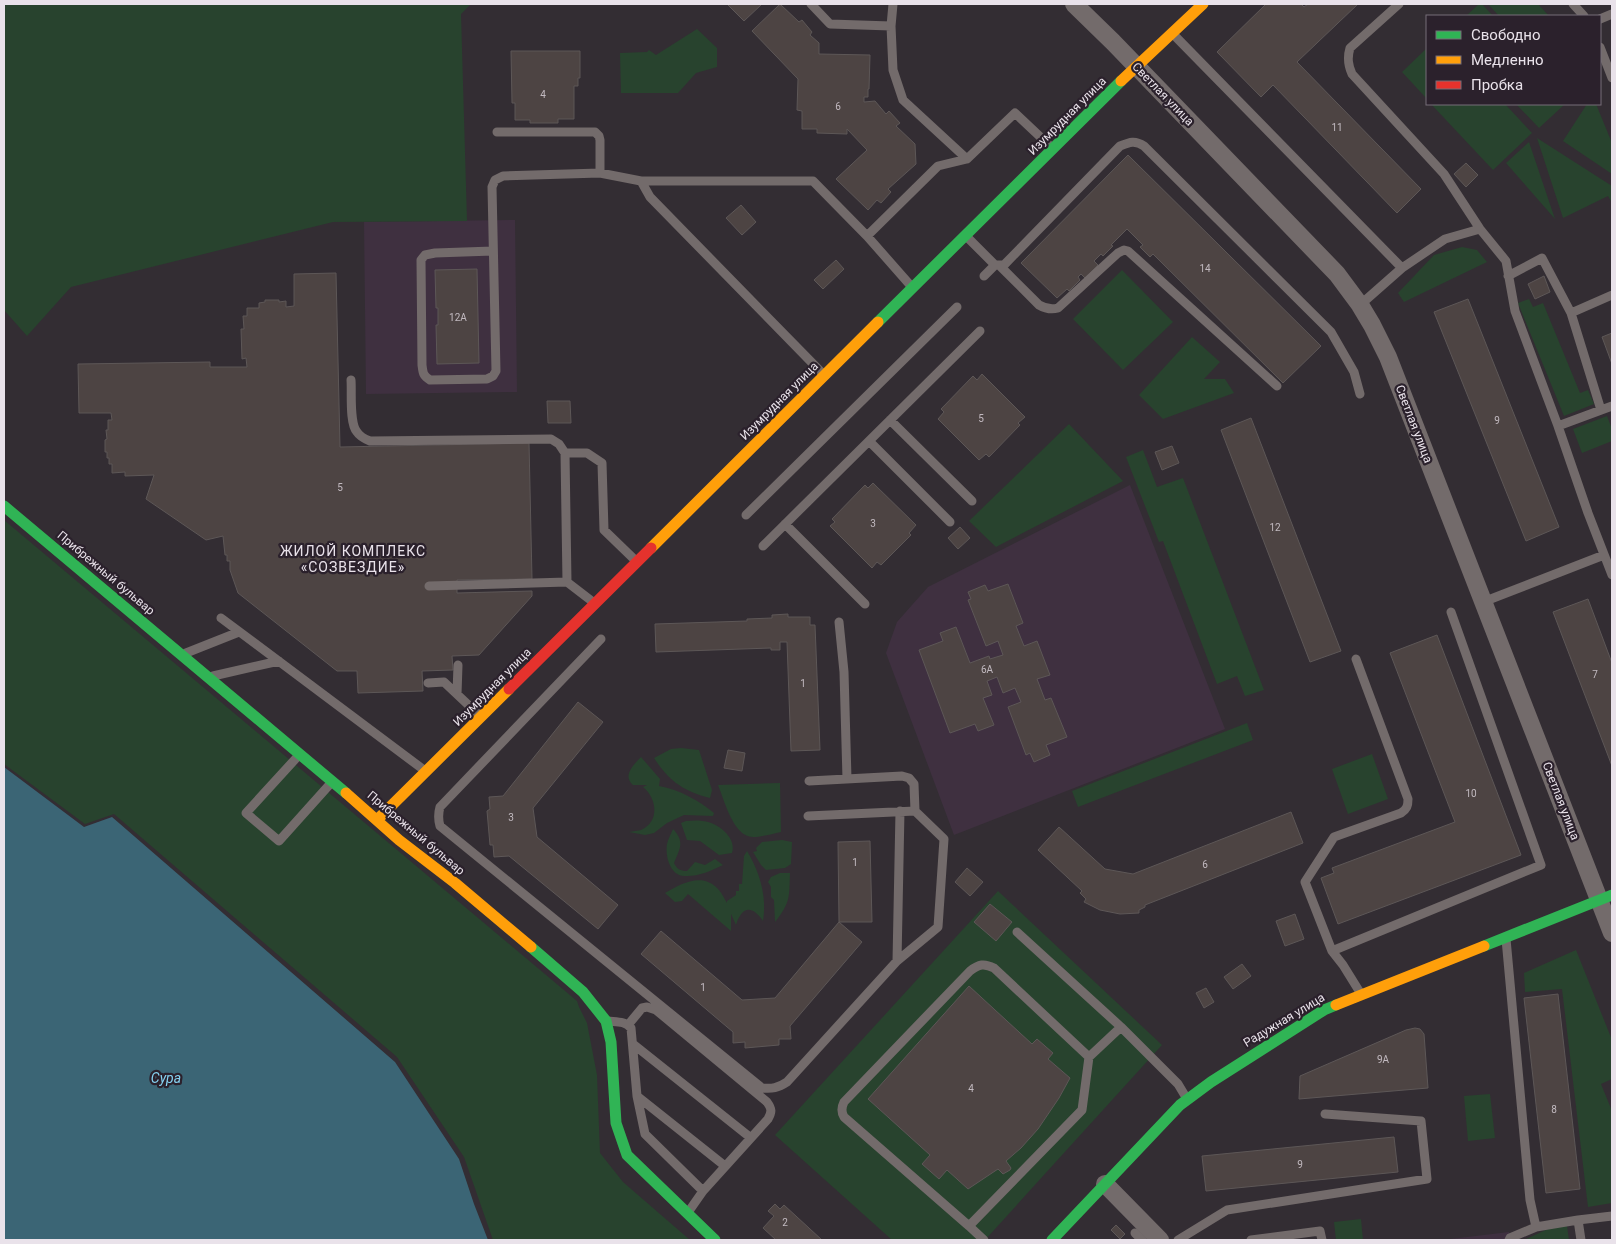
<svg xmlns="http://www.w3.org/2000/svg" width="1616" height="1244" viewBox="0 0 1616 1244" font-family="Roboto,sans-serif">
<style>
.built{fill:#3f3040}
.green{fill:#28432e}
.water{fill:#3b6575}
.building{fill:#4d4443;stroke:#5d5757}
.lines{fill:none;stroke-linecap:round;stroke-linejoin:round}
.lane{stroke:#736b6b;stroke-width:9}
.street{stroke:#736b6b;stroke-width:18}
.fast{stroke:#30b455;stroke-width:11}
.slow{stroke:#ff9f0a;stroke-width:11}
.jam{stroke:#e5322d;stroke-width:11}
.labels{text-anchor:middle;stroke-width:4.5;stroke-linejoin:round;paint-order:stroke}
.number-label{font-size:10px;fill:#c2bac0}
.street-label{font-size:12px;fill:#e9e2ea;stroke:#2b212c}
.neighbourhood-label{font-size:14px;letter-spacing:1px;fill:#e9e2ea;stroke:#2b212c}
.water-label{font-size:14px;font-style:italic;fill:#86d3f2;stroke:#2b212c}
</style>
<rect width="100%" height="100%" fill="#332d33"/>
<!-- built -->
<path class="built" d="M 515,220 L 517,392 L 366,394 L 364,222 Z
M 1130,485 L 1225,729 L 954,835 L 886,653 L 897,622 L 928,587 Z
M 1509,1232 L 1510,1240 L 1442,1240 Z"/>
<!-- green -->
<path class="green" d="M 4,4 L 471,4 L 461,14 L 467,221 L 333,222 L 71,287 L 27,336 L 4,310 Z
M 1479,4 L 1482,4 L 1493,16 L 1466,16 Z
M 1488,4 L 1538,4 L 1549,16 L 1499,16 Z
M 697,29 L 717,48 L 717,67 L 696,73 L 678,93 L 621,93 L 620,53 L 647,52 L 649,50 L 656,55 Z
M 1427,48 L 1427,99 L 1402,72 Z
M 1431,104 L 1505,104 L 1532,133 L 1493,170 Z
M 1516,104 L 1565,104 L 1539,128 Z
M 1587,104 L 1596,104 L 1612,143 L 1612,174 L 1563,141 Z
M 1537,138 L 1612,186 L 1612,203 L 1608,196 L 1563,218 Z
M 1529,142 L 1555,219 L 1506,163 Z
M 1462,247 L 1477,250 L 1487,262 L 1404,302 L 1398,293 L 1434,255 Z
M 1122,270 L 1173,322 L 1123,370 L 1073,319 Z
M 1529,299 L 1533,307 L 1543,303 L 1580,393 L 1588,390 L 1594,404 L 1564,416 L 1518,303 Z
M 1192,337 L 1220,362 L 1204,379 L 1225,379 L 1234,393 L 1163,419 L 1139,395 Z
M 1607,416 L 1612,429 L 1612,441 L 1582,453 L 1573,429 Z
M 1069,424 L 1123,481 L 996,547 L 969,521 Z
M 1143,450 L 1157,487 L 1183,478 L 1264,690 L 1245,696 L 1237,676 L 1217,684 L 1163,541 L 1159,542 L 1126,457 Z
M 4,520 L 577,1001 L 579,1007 L 587,1023 L 597,1075 L 600,1153 L 623,1182 L 690,1240 L 493,1240 L 464,1157 L 397,1057 L 114,814 L 85,824 L 4,764 Z
M 1247,723 L 1253,740 L 1078,807 L 1072,791 Z
M 681,748 L 699,750 L 712,790 L 710,798 C 683,791 669,781 654,758 L 671,749 Z
M 1372,754 L 1388,799 L 1348,814 L 1332,769 Z
M 641,757 L 660,779 L 659,786 C 680,790 698,800 714,813 L 713,816 L 684,815 L 667,823 L 654,833 L 645,835 L 629,832 C 633,831 638,831 641,830 C 660,822 657,798 643,787 L 647,785 L 633,785 C 622,776 634,764 641,757 Z
M 780,783 L 781,832 C 772,834 761,837 753,837 C 733,837 724,799 718,785 Z
M 686,821 C 691,821 697,820 702,821 C 717,822 737,837 732,853 L 719,855 L 700,841 L 687,840 L 681,823 Z
M 673,829 C 685,842 680,848 674,863 C 677,869 680,871 687,871 L 695,862 L 705,865 L 715,859 L 723,865 C 711,871 697,877 684,876 C 670,875 665,856 667,844 C 668,839 671,834 673,829 Z
M 782,840 L 792,842 L 791,864 L 785,868 L 766,870 L 761,865 L 753,852 L 757,851 L 756,848 L 762,842 Z
M 747,851 C 760,872 767,897 763,921 C 752,905 742,906 736,925 L 731,914 L 731,931 L 688,894 L 682,901 L 675,902 L 665,893 C 681,884 700,873 716,887 C 721,891 724,898 727,903 L 727,901 L 736,895 L 736,891 L 739,891 L 739,884 L 742,884 L 744,856 Z
M 780,873 L 790,873 C 789,897 791,902 775,922 L 774,900 L 771,897 L 771,887 L 768,882 L 771,877 Z
M 998,891 L 1162,1045 L 985,1240 L 892,1240 L 775,1135 Z
M 1576,950 L 1612,1040 L 1612,1079 L 1601,1084 L 1612,1111 L 1612,1203 L 1588,1207 L 1562,989 L 1525,992 L 1524,973 Z
M 1490,1094 L 1495,1138 L 1468,1141 L 1464,1096 Z
M 1361,1219 L 1363,1240 L 1336,1240 L 1334,1222 Z
M 1567,1226 L 1569,1240 L 1524,1240 L 1550,1228 Z"/>
<!-- water -->
<path class="water" d="M 4,767 L 84,827 L 112,817 L 395,1062 L 459,1159 L 474,1204 L 488,1240 L 4,1240 Z"/>
<!-- building -->
<path class="building" d="M 727,4 L 762,4 L 744,21 Z
M 780,4 L 799,22 L 802,20 L 812,32 L 810,35 L 819,43 L 819,54 L 870,55 L 869,89 L 868,89 L 868,97 L 864,97 L 864,102 L 875,101 L 886,114 L 889,111 L 900,123 L 896,126 L 915,144 L 916,164 L 888,189 L 891,192 L 881,203 L 877,200 L 868,210 L 836,179 L 867,150 L 847,129 L 847,134 L 817,133 L 817,129 L 802,129 L 802,111 L 797,110 L 798,79 L 752,31 Z
M 1266,4 L 1301,4 L 1304,7 L 1308,4 L 1358,4 L 1297,62 L 1421,189 L 1397,213 L 1273,85 L 1261,97 L 1217,52 Z
M 511,51 L 580,51 L 580,78 L 578,78 L 578,86 L 574,86 L 574,119 L 558,119 L 558,123 L 530,123 L 530,120 L 515,120 L 515,103 L 512,103 Z
M 1128,155 L 1321,346 L 1283,383 L 1153,254 L 1150,257 L 1140,247 L 1143,245 L 1127,229 L 1111,245 L 1113,246 L 1103,256 L 1101,254 L 1094,261 L 1098,265 L 1085,278 L 1081,274 L 1078,277 L 1080,280 L 1069,291 L 1067,289 L 1057,298 L 1021,263 Z
M 1466,163 L 1478,175 L 1466,187 L 1454,174 Z
M 741,205 L 756,222 L 742,235 L 726,218 Z
M 836,260 L 844,269 L 823,289 L 814,280 Z
M 477,269 L 479,363 L 437,364 L 436,325 L 438,325 L 438,308 L 436,308 L 435,270 Z
M 336,273 L 340,447 L 529,443 L 532,579 L 457,580 L 457,593 L 532,591 L 532,596 L 479,655 L 452,656 L 453,670 L 422,671 L 423,691 L 358,693 L 357,671 L 337,671 L 238,593 L 230,570 L 230,561 L 227,561 L 227,555 L 225,555 L 223,536 L 206,540 L 146,499 L 154,475 L 125,476 L 125,472 L 112,473 L 112,464 L 109,464 L 109,458 L 107,458 L 107,452 L 105,452 L 105,440 L 107,439 L 106,430 L 108,430 L 108,420 L 112,420 L 111,413 L 79,413 L 78,364 L 210,362 L 210,367 L 247,367 L 246,358 L 242,359 L 241,329 L 244,329 L 243,316 L 247,316 L 247,308 L 259,308 L 259,303 L 265,302 L 265,300 L 279,300 L 279,302 L 286,301 L 286,307 L 294,306 L 294,274 Z
M 1544,276 L 1550,292 L 1535,299 L 1528,284 Z
M 1468,299 L 1559,527 L 1526,541 L 1434,312 Z
M 1612,333 L 1612,364 L 1602,337 Z
M 982,374 L 1025,417 L 1018,423 L 1020,425 L 989,457 L 986,454 L 979,460 L 938,419 L 944,412 L 941,409 L 973,376 L 977,380 Z
M 547,401 L 570,401 L 571,423 L 548,423 Z
M 1251,418 L 1341,651 L 1310,662 L 1221,430 Z
M 1172,446 L 1179,463 L 1162,470 L 1155,452 Z
M 873,483 L 916,525 L 909,533 L 911,535 L 881,565 L 877,562 L 872,568 L 830,526 L 835,522 L 832,519 L 865,485 L 868,488 Z
M 960,527 L 970,538 L 958,549 L 948,538 Z
M 1008,584 L 1023,623 L 1016,626 L 1024,646 L 1037,641 L 1050,675 L 1037,679 L 1045,700 L 1051,698 L 1067,737 L 1046,745 L 1050,755 L 1034,762 L 1030,753 L 1026,755 L 1008,707 L 1021,702 L 1015,688 L 1003,693 L 997,677 L 987,681 L 992,695 L 983,698 L 994,725 L 978,731 L 975,724 L 950,733 L 919,650 L 943,641 L 940,633 L 956,627 L 970,663 L 989,656 L 990,659 L 1003,655 L 998,641 L 986,646 L 968,600 L 971,599 L 968,592 L 985,585 L 988,591 Z
M 1588,599 L 1612,663 L 1612,766 L 1553,612 Z
M 788,614 L 788,617 L 810,617 L 810,625 L 815,625 L 820,750 L 791,751 L 787,642 L 780,642 L 780,650 L 771,650 L 771,648 L 656,652 L 655,624 L 747,621 L 747,619 L 772,618 L 772,615 Z
M 1437,635 L 1521,855 L 1338,924 L 1321,878 L 1334,873 L 1332,868 L 1455,822 L 1390,653 Z
M 578,702 L 603,722 L 533,808 L 537,837 L 618,905 L 598,929 L 509,856 L 494,857 L 493,845 L 490,845 L 487,811 L 490,809 L 489,797 L 503,796 Z
M 728,750 L 745,753 L 742,771 L 724,768 Z
M 1291,812 L 1303,843 L 1145,905 L 1145,907 L 1139,910 L 1139,913 L 1120,914 L 1100,910 L 1084,902 L 1086,899 L 1080,893 L 1082,891 L 1038,850 L 1059,827 L 1105,869 L 1133,874 Z
M 870,841 L 872,922 L 839,922 L 838,842 Z
M 967,868 L 983,882 L 970,896 L 955,882 Z
M 990,904 L 1012,922 L 996,941 L 974,922 Z
M 1295,914 L 1304,939 L 1285,946 L 1276,921 Z
M 839,922 L 862,942 L 790,1026 L 791,1039 L 779,1039 L 779,1045 L 745,1048 L 745,1042 L 733,1043 L 733,1032 L 641,954 L 661,931 L 742,1000 L 775,998 Z
M 1242,964 L 1251,976 L 1233,989 L 1224,977 Z
M 969,986 L 1032,1044 L 1037,1039 L 1053,1053 L 1048,1059 L 1070,1078 L 1059,1098 L 1038,1129 L 1021,1148 L 1006,1161 L 1011,1168 L 1010,1170 L 1003,1174 L 998,1169 L 968,1189 L 947,1170 L 939,1179 L 922,1164 L 930,1155 L 868,1099 Z
M 1206,988 L 1214,1002 L 1204,1008 L 1196,993 Z
M 1558,994 L 1580,1189 L 1546,1193 L 1524,998 Z
M 1415,1028 L 1420,1029 L 1424,1034 L 1428,1088 L 1299,1099 L 1300,1076 L 1406,1030 Z
M 1394,1137 L 1398,1172 L 1206,1191 L 1202,1156 Z
M 775,1204 L 780,1209 L 784,1205 L 822,1240 L 776,1240 L 763,1228 L 774,1216 L 768,1211 Z
M 1116,1225 L 1125,1234 L 1120,1239 L 1111,1230 Z"/>
<g class="lines">
<!-- lane -->
<path class="lane" d="M 811,4 L 830,24 L 891,26 L 893,70 L 903,100 L 967,159 L 938,166 L 867,236
M 1399,4 L 1350,48 C 1347,58 1348,65 1352,74 L 1444,174 L 1480,229 L 1506,261 L 1515,311 L 1558,426 L 1588,513 L 1612,575
M 1573,4 L 1584,16
M 1600,19 L 1612,14
M 891,26 L 893,4
M 1172,33 L 1402,268
M 1600,47 L 1612,78
M 497,132 L 595,132 L 599,136 L 600,140 L 600,173
M 967,159 L 1015,113 L 1051,147
M 641,181 L 813,181 L 867,236 L 911,286
M 966,236 L 995,265 L 1004,265 L 1120,146 C 1130,142 1135,140 1144,146 L 1331,332 L 1354,372 L 1360,394
M 493,251 L 435,253 L 425,255 L 421,260 L 422,365 C 423,373 423,376 430,380 L 487,379 L 493,376 L 496,371 L 492,187 L 495,180 L 503,176 L 600,173 L 641,181 L 650,197 L 824,375
M 1000,266 L 1039,305 C 1046,309 1051,310 1058,308 L 1118,253 L 1124,250 L 1128,251 L 1277,386
M 984,276 L 995,265
M 1508,276 L 1542,258 L 1571,313
M 1360,305 L 1402,268 L 1445,239 L 1480,229
M 351,380 C 352,392 349,423 357,432 C 360,437 365,439 370,441 L 551,439 L 559,444 L 565,453
M 1601,410 L 1571,313 L 1612,295
M 890,420 L 972,501
M 1558,426 L 1612,406
M 869,441 L 950,522
M 746,515 L 957,307
M 785,524 L 865,604
M 763,546 L 980,331
M 567,582 L 565,453 L 587,453 L 602,463 L 604,530 L 636,561
M 429,586 L 567,582 L 593,602
M 1483,602 L 1604,555
M 221,618 L 424,770
M 839,622 L 844,672 L 847,779
M 601,639 L 440,807 C 438,814 438,819 440,826 L 762,1088 C 772,1089 778,1088 787,1082 L 897,961 L 938,927 L 944,839 L 915,811
M 186,653 L 239,632
M 1356,659 L 1408,799 C 1408,806 1407,809 1401,813 L 1334,837 L 1305,882 L 1332,951 L 1343,965 L 1361,994
M 213,676 L 279,661
M 428,683 L 444,682 L 479,715
M 457,694 L 458,665
M 299,755 L 246,813 L 279,841 L 331,783
M 808,816 L 915,811 L 914,784 L 909,778 L 902,776 L 809,781
M 1017,932 L 1121,1027 L 1178,1084 L 1187,1099
M 1506,939 L 1530,1200 L 1536,1227 L 1578,1220 L 1612,1216
M 1332,951 L 1541,865 L 1451,612
M 897,961 L 900,811
M 608,1021 C 617,1022 625,1021 631,1028 L 637,1096 L 645,1134 L 703,1191 L 768,1119 C 772,1112 772,1109 767,1102 L 656,1010 L 647,1007 L 642,1008 L 628,1025
M 633,1044 L 751,1138
M 637,1096 L 725,1166
M 689,1211 L 703,1191
M 1578,1220 L 1581,1240
M 969,1226 L 844,1117 C 841,1112 841,1108 844,1102 L 970,971 C 979,964 984,963 994,968 L 1089,1057
M 1135,1233 L 1142,1240
M 984,1240 L 969,1226 L 1082,1110 L 1089,1057 L 1121,1027
M 1178,1240 L 1227,1210 L 1427,1179 L 1421,1121 L 1325,1114
M 1251,1240 L 1320,1231 L 1322,1240
M 1509,1240 L 1510,1238 L 1536,1227"/>
<!-- street -->
<path class="street" d="M 1074,4 L 1113,42 L 1337,274 L 1360,305 L 1372,325 L 1388,357 L 1612,933
M 1105,1184 L 1160,1240"/>
<!-- fast -->
<path class="fast" d="M 878,322 L 1121,81
M 4,506 L 346,793
M 1484,946 L 1612,895
M 531,947 L 583,992 L 606,1021 L 611,1042 L 616,1123 L 627,1155 L 715,1240
M 1052,1240 L 1180,1105 L 1211,1082 L 1324,1010 L 1336,1005"/>
<!-- slow -->
<path class="slow" d="M 1121,81 L 1203,4
M 651,548 L 878,322
M 346,793 L 399,840 L 455,883 L 531,947
M 377,820 L 509,689
M 1336,1005 L 1484,946"/>
<!-- jam -->
<path class="jam" d="M 509,689 L 651,548"/>
</g>
<g class="labels">
<!-- number labels -->
<g class="number-label">
<text x="543" y="98">4</text>
<text x="838" y="110">6</text>
<text x="1337" y="131">11</text>
<text x="1205" y="272">14</text>
<text x="458" y="321">12А</text>
<text x="981" y="422">5</text>
<text x="1497" y="424">9</text>
<text x="340" y="491">5</text>
<text x="873" y="527">3</text>
<text x="1275" y="531">12</text>
<text x="987" y="673">6А</text>
<text x="1595" y="678">7</text>
<text x="803" y="687">1</text>
<text x="1471" y="797">10</text>
<text x="511" y="821">3</text>
<text x="855" y="866">1</text>
<text x="1205" y="868">6</text>
<text x="703" y="991">1</text>
<text x="1383" y="1063">9А</text>
<text x="971" y="1092">4</text>
<text x="1554" y="1113">8</text>
<text x="1300" y="1168">9</text>
<text x="785" y="1226">2</text>
</g>
<!-- street labels -->
<g class="street-label">
<text transform="translate(1163 94) rotate(46)" y="4">Светлая улица</text>
<text transform="translate(1067 116) rotate(-45)" y="4">Изумрудная улица</text>
<text transform="translate(779 401) rotate(-45)" y="4">Изумрудная улица</text>
<text transform="translate(1414 424) rotate(69)" y="4">Светлая улица</text>
<text transform="translate(106 573) rotate(40)" y="4">Прибрежный бульвар</text>
<text transform="translate(492 687) rotate(-45)" y="4">Изумрудная улица</text>
<text transform="translate(1561 801) rotate(69)" y="4">Светлая улица</text>
<text transform="translate(416 833) rotate(40)" y="4">Прибрежный бульвар</text>
<text transform="translate(1284 1020) rotate(-31)" y="4">Радужная улица</text>
</g>
<!-- neighbourhood labels -->
<g class="neighbourhood-label">
<text x="353" y="556">ЖИЛОЙ КОМПЛЕКС<tspan x="353" dy="16">«СОЗВЕЗДИЕ»</tspan></text>
</g>
<!-- water labels -->
<g class="water-label">
<text x="166" y="1083">Сура</text>
</g>
</g>
<!-- border -->
<rect width="1616" height="1244" fill="none" stroke="#e9e2ea" stroke-width="10"/>
<!-- legend -->
<rect x="1426" y="15" width="175" height="90" fill="#2b212c" stroke="#776e78"/>
<rect x="1436" y="31" width="25" height="8" fill="#30b455" stroke="#776e78"/>
<text x="1471" y="40" font-size="15" fill="#e9e2ea">Свободно</text>
<rect x="1436" y="56" width="25" height="8" fill="#ff9f0a" stroke="#776e78"/>
<text x="1471" y="65" font-size="15" fill="#e9e2ea">Медленно</text>
<rect x="1436" y="81" width="25" height="8" fill="#e5322d" stroke="#776e78"/>
<text x="1471" y="90" font-size="15" fill="#e9e2ea">Пробка</text>
</svg>
